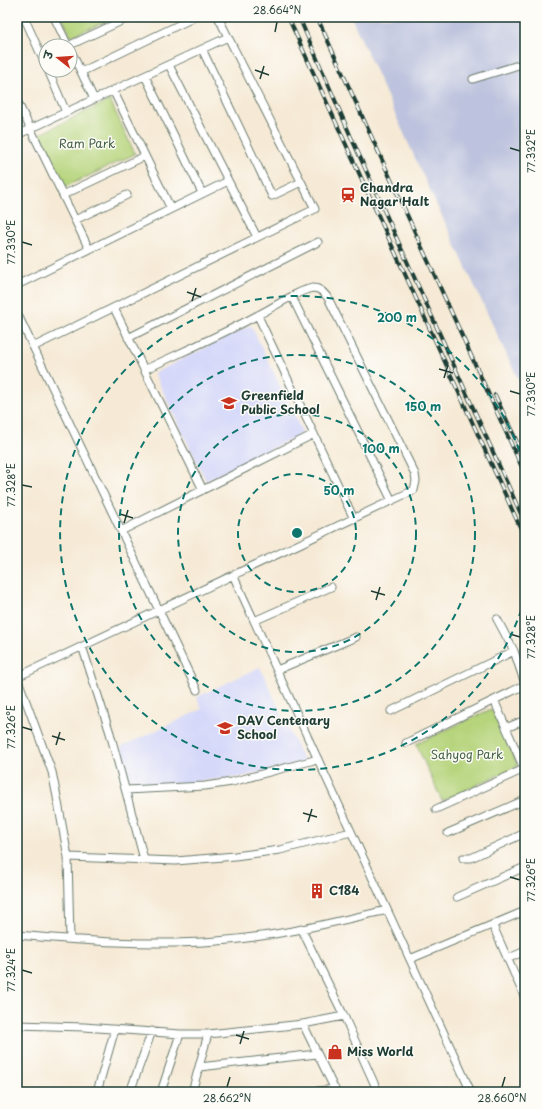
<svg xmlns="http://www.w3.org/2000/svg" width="542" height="1109" viewBox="0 0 542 1109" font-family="'Playpen Sans','Playpen Sans Deva',sans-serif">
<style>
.built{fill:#d5d8f9}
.industrial{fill:#bdc3de}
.green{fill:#b6d47b;stroke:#6a8858}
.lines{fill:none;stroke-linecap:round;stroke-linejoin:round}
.street-casing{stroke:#6a7a6d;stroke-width:9}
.street{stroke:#fff;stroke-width:7}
.rail-casing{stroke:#1f3d34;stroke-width:4}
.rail{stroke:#fdfcf7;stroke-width:2.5;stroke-dasharray:8;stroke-linecap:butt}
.ticks{fill:none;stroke:#1f3d34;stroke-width:1.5}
.ring{fill:none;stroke:#0f766e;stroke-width:2;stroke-dasharray:7 5}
.labels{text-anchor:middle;stroke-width:3;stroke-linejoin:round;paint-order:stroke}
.park-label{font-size:12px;fill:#456346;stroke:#fdfcf7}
.poi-label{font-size:12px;font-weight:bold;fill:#1f3d34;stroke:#fdfcf7;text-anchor:start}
.centre{fill:#0f766e;stroke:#fdfcf7;stroke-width:2}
.ring-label{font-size:12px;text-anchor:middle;font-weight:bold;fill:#0f766e;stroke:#fdfcf7;stroke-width:3;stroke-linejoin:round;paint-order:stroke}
.neatline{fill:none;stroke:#1f3d34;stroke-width:1.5}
.ticks-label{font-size:10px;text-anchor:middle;fill:#1f3d34}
</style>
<rect width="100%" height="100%" fill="#fdfcf7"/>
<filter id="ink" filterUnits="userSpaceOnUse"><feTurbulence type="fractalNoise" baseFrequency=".025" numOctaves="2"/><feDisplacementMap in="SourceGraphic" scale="8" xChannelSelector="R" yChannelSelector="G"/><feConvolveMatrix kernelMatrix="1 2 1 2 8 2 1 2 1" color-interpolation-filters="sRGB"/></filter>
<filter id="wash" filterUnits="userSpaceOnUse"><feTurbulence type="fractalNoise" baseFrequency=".012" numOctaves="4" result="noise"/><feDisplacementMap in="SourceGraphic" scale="16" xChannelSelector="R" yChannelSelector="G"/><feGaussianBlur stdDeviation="0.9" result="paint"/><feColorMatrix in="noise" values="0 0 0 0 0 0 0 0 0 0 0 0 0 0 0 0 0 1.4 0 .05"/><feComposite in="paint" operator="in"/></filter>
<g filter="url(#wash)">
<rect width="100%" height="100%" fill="#f6ead6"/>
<!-- built -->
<path class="built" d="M 251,325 L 303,433 L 206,481 L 154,373 Z
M 260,667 L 304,762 L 242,777 L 131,788 L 121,747 L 202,709 L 197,697 Z"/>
<!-- industrial -->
<path class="industrial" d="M 351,17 L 525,17 L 525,394 L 420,169 Z"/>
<!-- green -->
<path class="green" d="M 62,17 L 118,17 L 71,36 Z
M 110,100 L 135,154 L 65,187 L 40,134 Z
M 491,709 L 518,766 L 442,801 L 416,744 Z"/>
</g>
<g filter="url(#ink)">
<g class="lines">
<defs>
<path id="street" d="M 24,17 L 46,66
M 54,17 L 68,46
M 68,46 L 130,17
M 70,49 L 94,99
M 202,49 L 272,196 L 301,182
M 169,65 L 257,237
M 48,70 L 66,112
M 81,72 L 195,17
M 145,76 L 202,193
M 473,79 L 525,63
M 113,90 L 171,209
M 17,101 L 89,249
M 17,135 L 228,37
M 63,195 L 145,156
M 75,220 L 127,195
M 17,285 L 228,181
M 292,297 L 392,501
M 114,308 L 203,490
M 17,313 L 197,690
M 258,316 L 354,519
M 128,338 L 318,242
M 33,347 L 315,209 L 218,17
M 121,531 L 314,434
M 233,575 L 471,1092
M 497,619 L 514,651 L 525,684
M 254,621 L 331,587
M 82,646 L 110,733 L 144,859
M 277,670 L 356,637
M 17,677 L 414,490 L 416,481 L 415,474 L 328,298 C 324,293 320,288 313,288 C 298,290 273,308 258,315 C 221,335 182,352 144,370
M 17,677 L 52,772 L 57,797 L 68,857 L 70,939
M 494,700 L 525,771
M 391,711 L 514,651
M 506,728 L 525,720
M 406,743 L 525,685
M 126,790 L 205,786 L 232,782 L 318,759
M 436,809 L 524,769
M 448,833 L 525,800
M 68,857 L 176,861 L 235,856 L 280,850 L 351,832
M 463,858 L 471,858 L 525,833
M 457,897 L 525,867
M 493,926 L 525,998
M 302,930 L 344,1016 L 378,1092
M 17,935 C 83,941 151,946 217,941 C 275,937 331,923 387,910
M 410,959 L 525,911
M 507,959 L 525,951
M 303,1024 L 336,1092
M 17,1025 L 84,1027 L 180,1034 L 208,1034 L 303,1024 L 344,1016
M 199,1067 L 317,1054
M 97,1092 L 115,1029
M 130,1092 L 152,1031
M 161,1092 L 180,1034
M 192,1092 L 208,1034
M 311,1092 L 335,1089"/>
</defs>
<!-- street casing -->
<use href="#street" class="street-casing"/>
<!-- street -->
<use href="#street" class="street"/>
<defs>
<path id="rail" d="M 288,17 L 525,538
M 299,17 L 351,137 L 525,523
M 317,17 L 525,474
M 495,395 L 525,459"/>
</defs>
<!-- rail casing -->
<use href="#rail" class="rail-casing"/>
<!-- rail -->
<use href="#rail" class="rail"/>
</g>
</g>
<!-- ticks -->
<path class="ticks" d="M 275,32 L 277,22M 255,70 L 269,75M 260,79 L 264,66M 510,148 L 520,151M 22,242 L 32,245M 187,292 L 201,297M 192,301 L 196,288M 439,369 L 453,373M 444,378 L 448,365M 510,391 L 520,394M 22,485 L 32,487M 120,514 L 133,518M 124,523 L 128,510M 371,591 L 385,595M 376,600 L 380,587M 510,634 L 520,637M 22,727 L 32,730M 52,736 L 65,740M 56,745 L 60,732M 303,813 L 317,817M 308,822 L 312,809M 510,877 L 520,880M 22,970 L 32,973M 236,1035 L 249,1039M 240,1044 L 244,1031M 227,1087 L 230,1077M 502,1087 L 505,1077"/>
<!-- distance rings -->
<g class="ring">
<circle cx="297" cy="533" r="59"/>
<circle cx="297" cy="533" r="119"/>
<circle cx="297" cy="533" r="178"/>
<path d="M525 598A237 237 0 1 1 525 468"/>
</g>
<!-- icons -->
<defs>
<symbol id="station-bare" viewBox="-9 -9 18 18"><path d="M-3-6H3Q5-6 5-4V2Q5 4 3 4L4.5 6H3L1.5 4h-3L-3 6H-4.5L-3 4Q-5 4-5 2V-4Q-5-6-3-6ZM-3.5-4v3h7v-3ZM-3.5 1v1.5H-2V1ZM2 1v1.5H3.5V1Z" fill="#c8321e" stroke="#fdfcf7" stroke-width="2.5" paint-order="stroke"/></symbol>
<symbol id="school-bare" viewBox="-9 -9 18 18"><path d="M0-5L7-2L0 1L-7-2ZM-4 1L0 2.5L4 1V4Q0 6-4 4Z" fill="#c8321e" stroke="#fdfcf7" stroke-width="2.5" paint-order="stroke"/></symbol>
<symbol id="building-bare" viewBox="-9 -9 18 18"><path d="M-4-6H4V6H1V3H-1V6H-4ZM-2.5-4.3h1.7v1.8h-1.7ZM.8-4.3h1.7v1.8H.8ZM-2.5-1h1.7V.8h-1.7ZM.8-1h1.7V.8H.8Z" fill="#c8321e" stroke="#fdfcf7" stroke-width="2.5" paint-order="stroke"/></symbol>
<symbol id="shop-bare" viewBox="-9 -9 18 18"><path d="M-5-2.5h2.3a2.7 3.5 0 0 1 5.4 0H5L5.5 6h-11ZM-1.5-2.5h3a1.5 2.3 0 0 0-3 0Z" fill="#c8321e" stroke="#fdfcf7" stroke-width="2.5" paint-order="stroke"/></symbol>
</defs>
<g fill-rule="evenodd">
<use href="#station-bare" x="337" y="184" width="22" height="22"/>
<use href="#school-bare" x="218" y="392" width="22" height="22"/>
<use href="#school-bare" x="214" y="717" width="22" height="22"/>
<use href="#building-bare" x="306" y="880" width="22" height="22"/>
<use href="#shop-bare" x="324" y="1041" width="22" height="22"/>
</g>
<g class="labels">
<!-- park labels -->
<g class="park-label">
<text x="87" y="148">Ram Park</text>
<text x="467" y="759">Sahyog Park</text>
</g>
<!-- poi labels -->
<g class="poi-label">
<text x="360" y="192">Chandra<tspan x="360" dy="14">Nagar Halt</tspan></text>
<text x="241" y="400">Greenfield<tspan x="241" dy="14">Public School</tspan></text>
<text x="237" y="725">DAV Centenary<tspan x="237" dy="14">School</tspan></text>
<text x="329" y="895">C184</text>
<text x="347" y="1056">Miss World</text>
</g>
</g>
<circle cx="297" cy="533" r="6" class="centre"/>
<g class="ring-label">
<text x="397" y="322">200 m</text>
<text x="423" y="411">150 m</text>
<text x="381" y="453">100 m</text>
<text x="339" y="495">50 m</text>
</g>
<!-- margin -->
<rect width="542" height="1109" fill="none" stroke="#fdfcf7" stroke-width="44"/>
<!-- north arrow -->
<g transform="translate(58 58) rotate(287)"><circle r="19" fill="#fdfcf7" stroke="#a4b0a9"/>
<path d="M0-3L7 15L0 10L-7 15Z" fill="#c8321e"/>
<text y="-6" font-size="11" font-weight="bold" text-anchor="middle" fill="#1f3d34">उ</text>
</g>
<rect x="22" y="22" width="498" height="1065" class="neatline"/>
<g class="ticks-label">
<text x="277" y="14">28.664°N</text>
<text transform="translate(531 151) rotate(-90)" y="4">77.332°E</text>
<text transform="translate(11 242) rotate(-90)" y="4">77.330°E</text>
<text transform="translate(531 394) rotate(-90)" y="4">77.330°E</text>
<text transform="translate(11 485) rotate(-90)" y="4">77.328°E</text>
<text transform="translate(531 637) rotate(-90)" y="4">77.328°E</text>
<text transform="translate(11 727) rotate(-90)" y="4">77.326°E</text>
<text transform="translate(531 880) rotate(-90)" y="4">77.326°E</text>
<text transform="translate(11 970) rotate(-90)" y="4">77.324°E</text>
<text x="227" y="1102">28.662°N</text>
<text x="502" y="1102">28.660°N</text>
</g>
</svg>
